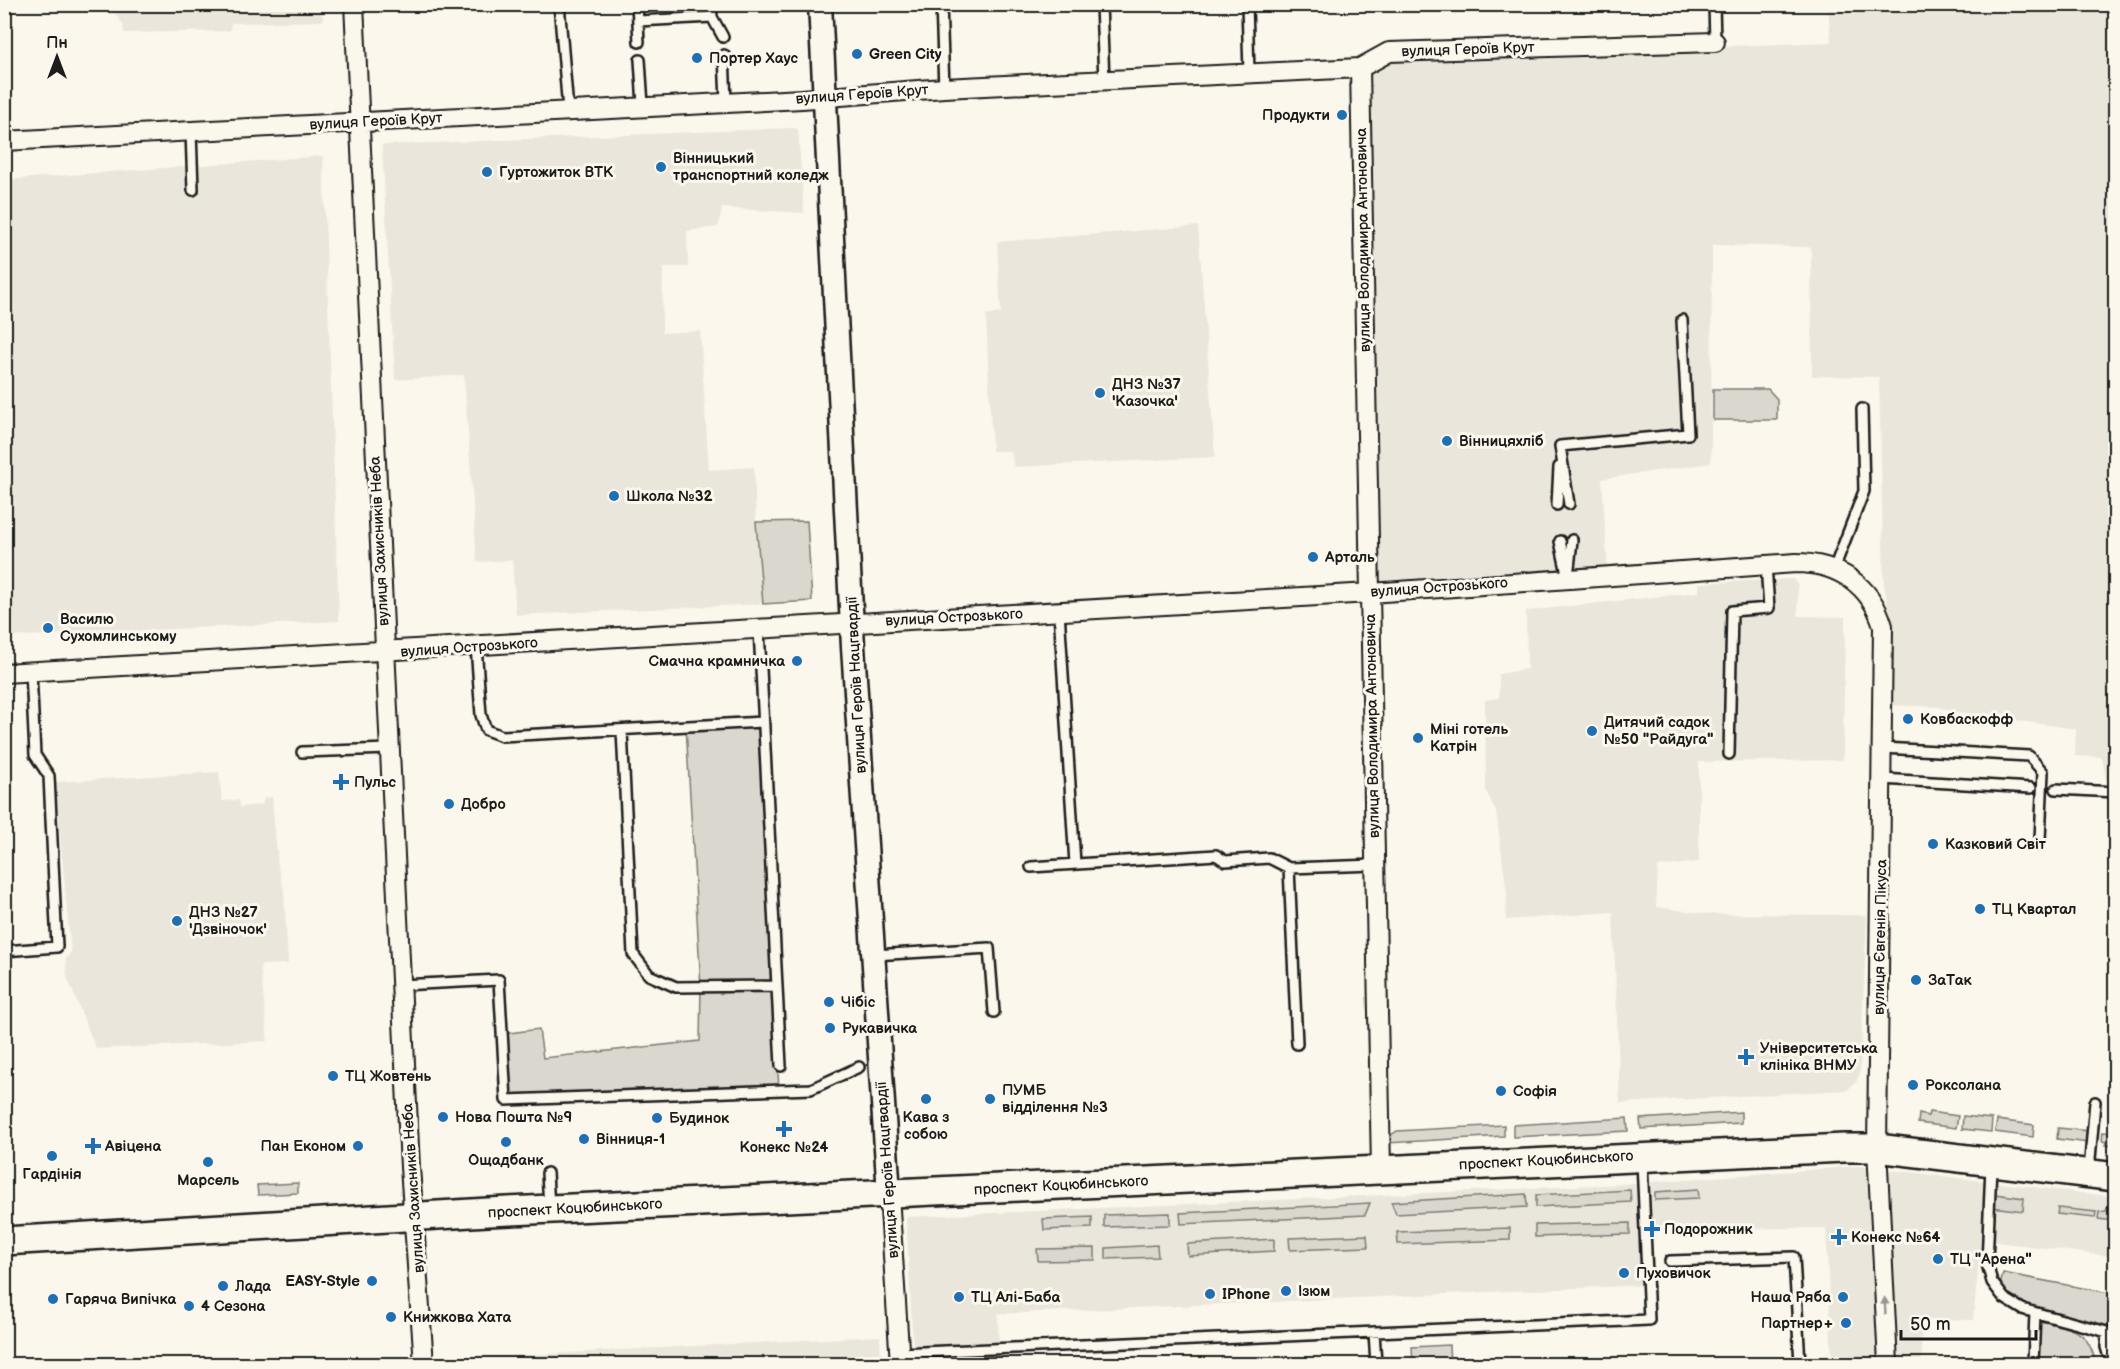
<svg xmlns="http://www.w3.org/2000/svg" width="2120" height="1369" viewBox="0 0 2120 1369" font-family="'Balsamiq Sans',sans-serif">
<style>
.built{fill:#eae6dc}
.green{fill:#dad7ce;stroke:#7b7a75;stroke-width:1.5}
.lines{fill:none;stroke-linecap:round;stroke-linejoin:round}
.service-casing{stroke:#1c1c1c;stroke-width:14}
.minor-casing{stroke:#1c1c1c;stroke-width:22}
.tertiary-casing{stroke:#1c1c1c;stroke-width:27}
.secondary-casing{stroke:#1c1c1c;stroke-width:32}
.service{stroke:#fbf7ec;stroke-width:9}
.minor{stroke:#fbf7ec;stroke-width:18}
.tertiary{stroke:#fbf7ec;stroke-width:22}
.secondary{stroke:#fbf7ec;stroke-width:27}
.oneway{fill:#97948e}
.poi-dot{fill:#1f6fb2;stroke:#fbf7ec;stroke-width:2}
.labels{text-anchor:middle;stroke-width:6;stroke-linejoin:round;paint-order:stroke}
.street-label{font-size:15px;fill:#1c1c1c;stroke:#fbf7ec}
.poi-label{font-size:15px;font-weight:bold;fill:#1c1c1c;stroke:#fbf7ec;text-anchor:start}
</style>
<rect width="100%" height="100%" fill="#fbf7ec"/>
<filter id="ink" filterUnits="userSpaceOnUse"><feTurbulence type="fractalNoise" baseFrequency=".0167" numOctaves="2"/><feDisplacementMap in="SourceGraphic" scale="12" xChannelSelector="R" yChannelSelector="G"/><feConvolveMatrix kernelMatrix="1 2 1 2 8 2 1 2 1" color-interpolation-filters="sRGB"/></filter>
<g filter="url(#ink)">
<!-- built -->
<path class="built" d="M 109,5 L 322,5 L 323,21 L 231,23 L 230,31 L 124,33 L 123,24 Z
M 1828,5 L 2115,5 L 2115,781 L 2106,781 L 2102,757 L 2075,756 L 2076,729 L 1949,711 L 1940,707 L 1888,705 L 1890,621 L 1884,584 L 1879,377 L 1812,376 L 1811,247 L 1712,245 L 1711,463 L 1602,479 L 1608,574 L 1371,591 L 1370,70 L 1388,59 L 1831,42 Z
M 794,128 L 798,129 L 804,213 L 722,208 L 718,227 L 687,231 L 688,267 L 663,267 L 662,333 L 700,331 L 709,470 L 754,467 L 756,522 L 763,604 L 516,615 L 512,560 L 477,562 L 464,375 L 395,380 L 382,145 Z
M 323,156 L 339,621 L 5,637 L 4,180 Z
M 1198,226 L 1215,457 L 1014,467 L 1011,451 L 992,451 L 986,315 L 1001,313 L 997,242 Z
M 1793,579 L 1798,586 L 1798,616 L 1845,617 L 1843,760 L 1699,762 L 1699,862 L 1658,867 L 1656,907 L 1709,914 L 1867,915 L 1860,1073 L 1856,1082 L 1847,1090 L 1620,1103 L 1613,912 L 1506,920 L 1507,894 L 1496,811 L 1486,791 L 1485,700 L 1499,698 L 1499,674 L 1527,669 L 1526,611 L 1699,592 L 1699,583 Z
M 219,772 L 222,801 L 239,800 L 240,807 L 262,805 L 264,798 L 272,797 L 278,866 L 284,891 L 288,964 L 260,965 L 268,1041 L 96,1049 L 67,977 L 66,959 L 71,952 L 55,782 Z
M 1859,1166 L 2115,1197 L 2116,1257 L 1981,1240 L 1973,1320 L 1921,1320 L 1922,1364 L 1832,1364 L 1826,1228 L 1645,1229 L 1647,1285 L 998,1314 L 999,1364 L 914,1364 L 906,1217 L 1622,1184 Z
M 880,1336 L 881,1364 L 456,1364 L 455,1359 Z"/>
<!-- green -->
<path class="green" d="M 1713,389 L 1768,389 L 1777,399 L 1777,420 L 1713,420 Z
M 807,521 L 812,601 L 763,604 L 756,522 Z
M 759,723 L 779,1090 L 506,1100 L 502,1034 L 539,1029 L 543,1058 L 700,1041 L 701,987 L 686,726 Z
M 1741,1112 L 1741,1123 L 1641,1129 L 1640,1119 Z
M 1929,1112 L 1958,1116 L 1956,1128 L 1918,1123 L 1919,1114 L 1928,1116 Z
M 1963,1116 L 1992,1119 L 1991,1132 L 1962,1129 Z
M 1627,1118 L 1628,1131 L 1513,1137 L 1513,1125 Z
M 1997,1120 L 2034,1125 L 2033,1137 L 1995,1132 Z
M 1504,1125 L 1504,1136 L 1387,1143 L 1388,1137 L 1397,1131 Z
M 2058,1128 L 2090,1131 L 2089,1143 L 2057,1139 Z
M 2103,1132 L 2115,1133 L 2115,1146 L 2105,1145 L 2106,1142 L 2102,1141 Z
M 298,1183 L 298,1193 L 258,1195 L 257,1185 Z
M 1698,1189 L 1699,1198 L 1655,1200 L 1655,1192 Z
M 1630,1190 L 1631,1202 L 1536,1207 L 1536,1195 Z
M 1526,1194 L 1527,1207 L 1396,1214 L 1391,1202 Z
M 1995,1194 L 2024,1198 L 2023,1211 L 1992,1207 Z
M 1370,1203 L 1365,1215 L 1181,1224 L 1180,1213 Z
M 2058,1208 L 2096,1212 L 2095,1218 L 2057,1214 Z
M 2107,1208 L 2115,1209 L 2115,1221 L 2098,1219 L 2099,1212 L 2106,1211 Z
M 1170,1213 L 1170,1225 L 1104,1227 L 1104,1215 Z
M 1092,1217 L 1092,1228 L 1044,1230 L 1043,1219 Z
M 1630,1223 L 1630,1234 L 1535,1237 L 1535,1225 Z
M 1510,1228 L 1510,1240 L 1398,1244 L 1397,1232 Z
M 1367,1235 L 1368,1247 L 1290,1250 L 1289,1238 Z
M 1274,1239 L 1274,1251 L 1188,1256 L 1187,1244 Z
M 1157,1245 L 1158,1257 L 1106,1259 L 1106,1248 Z
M 1095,1248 L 1095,1260 L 1038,1261 L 1037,1249 Z
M 2003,1273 L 2115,1294 L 2115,1319 L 2106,1327 C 2076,1319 2017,1314 2000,1286 Z
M 2045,1322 C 2076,1330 2088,1330 2096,1364 L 2038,1364 L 2040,1323 Z
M 1449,1345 L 1450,1364 L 1413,1364 L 1412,1347 Z"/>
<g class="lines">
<defs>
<path id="service" d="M 559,4 L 568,110
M 637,4 L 639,42
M 941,4 L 944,88
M 1101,4 L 1104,81
M 1247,4 L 1249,73
M 1714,4 L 1715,42
M 712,17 L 723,37
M 638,21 L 712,17 L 711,4
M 724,55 L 726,102
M 640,60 L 643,105
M 191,131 L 193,190
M 1560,446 L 1688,434 L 1682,320
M 1560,446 L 1569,504
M 1557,505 L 1559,467
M 1560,541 L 1566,569
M 1834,569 L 1864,491 L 1862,409
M 1568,577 L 1572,540
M 1059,611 L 1075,864
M 759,629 L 781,1066
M 476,646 L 481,715 L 486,730 L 502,736 L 763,722
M 622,730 L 633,954 L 649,975 L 676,987 L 776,986
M 1883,748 L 2029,756 L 2043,772 L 2040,840
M 302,752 L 389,749
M 1729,754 L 1732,611 L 1769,608 L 1766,565
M 1882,779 L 2031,788
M 2056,789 L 2116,792
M 1031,867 L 1216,855 L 1225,861 L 1269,858 L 1289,868 L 1375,865
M 1289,868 L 1297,1044
M 4,951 L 57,947 L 49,776 L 35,755 L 31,672
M 874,955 L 989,948 L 994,1012
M 401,985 L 499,980 L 506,1100 L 811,1089 L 859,1067
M 1991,1165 L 1987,1264 L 1992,1282 L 2004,1298 L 2022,1309 L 2107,1332 L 2106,1347 L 2111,1364
M 2089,1171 L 2095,1102
M 547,1173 L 549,1207
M 1670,1261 L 1794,1257 L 1800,1364
M 1374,1332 L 1376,1364
M 899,1353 L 1649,1320 L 1642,1161
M 2033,1364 L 2035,1313"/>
<path id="minor" d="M 354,4 L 410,1167 L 424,1364
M 1360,68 L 1381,1169
M 4,141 L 802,99 L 944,88 L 1360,68 L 1389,52 L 1715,42
M 4,673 L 1370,593 L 1796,563 C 1838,563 1871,585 1883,626 L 1877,1148 L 1888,1364
M 889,1194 L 900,1364"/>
<path id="tertiary" d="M 820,4 L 853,647 L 889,1194"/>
<path id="secondary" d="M 4,1241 L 488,1212 L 1844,1148 L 1877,1148 L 2116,1177"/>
</defs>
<!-- service casing -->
<use href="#service" class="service-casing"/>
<!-- minor casing -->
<use href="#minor" class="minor-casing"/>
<!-- tertiary casing -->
<use href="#tertiary" class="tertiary-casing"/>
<!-- secondary casing -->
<use href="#secondary" class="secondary-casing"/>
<!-- service -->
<use href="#service" class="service"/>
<!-- minor -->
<use href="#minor" class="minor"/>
<!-- tertiary -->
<use href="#tertiary" class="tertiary"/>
<!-- secondary -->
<use href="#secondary" class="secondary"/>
</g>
<!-- one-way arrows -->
<defs><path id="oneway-solid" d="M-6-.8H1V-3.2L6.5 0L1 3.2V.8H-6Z" transform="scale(1.5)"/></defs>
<use class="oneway" href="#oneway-solid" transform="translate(1885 1306) rotate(-93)"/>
</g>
<!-- markers -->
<g class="poi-dot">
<circle cx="857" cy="54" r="6"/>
<circle cx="697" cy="58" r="6"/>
<circle cx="1342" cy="115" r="6"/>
<circle cx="661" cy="167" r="6"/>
<circle cx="487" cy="172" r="6"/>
<circle cx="1100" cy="393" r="6"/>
<circle cx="1447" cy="441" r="6"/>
<circle cx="614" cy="496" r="6"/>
<circle cx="1313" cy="557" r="6"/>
<circle cx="48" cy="628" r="6"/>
<circle cx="797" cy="661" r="6"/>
<circle cx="1908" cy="719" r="6"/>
<circle cx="1592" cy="731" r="6"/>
<circle cx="1418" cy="738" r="6"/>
<path d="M338 773h6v6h6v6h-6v6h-6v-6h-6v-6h6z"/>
<circle cx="449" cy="804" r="6"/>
<circle cx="1933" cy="844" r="6"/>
<circle cx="1980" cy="909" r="6"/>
<circle cx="177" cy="921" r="6"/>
<circle cx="1916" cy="980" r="6"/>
<circle cx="829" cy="1002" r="6"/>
<circle cx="830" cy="1028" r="6"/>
<path d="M1743 1048h6v6h6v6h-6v6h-6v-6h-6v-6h6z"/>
<circle cx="333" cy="1076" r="6"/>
<circle cx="1913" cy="1085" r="6"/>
<circle cx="1501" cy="1091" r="6"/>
<circle cx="926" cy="1099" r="6"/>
<circle cx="990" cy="1099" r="6"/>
<circle cx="443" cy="1117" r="6"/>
<circle cx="657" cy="1118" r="6"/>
<path d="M781 1120h6v6h6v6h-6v6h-6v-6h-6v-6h6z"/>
<circle cx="584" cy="1139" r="6"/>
<circle cx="506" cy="1142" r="6"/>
<path d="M90 1137h6v6h6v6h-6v6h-6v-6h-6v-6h6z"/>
<circle cx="358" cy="1146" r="6"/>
<circle cx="52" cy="1156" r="6"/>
<circle cx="208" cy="1162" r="6"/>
<path d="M1649 1220h6v6h6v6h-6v6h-6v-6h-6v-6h6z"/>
<path d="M1836 1228h6v6h6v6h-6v6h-6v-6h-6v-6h6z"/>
<circle cx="1938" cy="1259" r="6"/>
<circle cx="1624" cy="1273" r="6"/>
<circle cx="372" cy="1281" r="6"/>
<circle cx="223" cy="1286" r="6"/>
<circle cx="1286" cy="1291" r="6"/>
<circle cx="1210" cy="1294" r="6"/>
<circle cx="959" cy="1297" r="6"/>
<circle cx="1843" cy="1297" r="6"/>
<circle cx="53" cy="1299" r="6"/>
<circle cx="189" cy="1306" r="6"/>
<circle cx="391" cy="1317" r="6"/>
<circle cx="1846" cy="1323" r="6"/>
</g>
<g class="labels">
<!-- street labels -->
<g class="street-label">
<text transform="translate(1468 49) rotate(-2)" y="5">вулиця Героїв Крут</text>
<text transform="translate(862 94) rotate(-4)" y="5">вулиця Героїв Крут</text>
<text transform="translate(376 121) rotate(-3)" y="5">вулиця Героїв Крут</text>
<text transform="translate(1363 240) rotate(-91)" y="5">вулиця Володимира Антоновича</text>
<text transform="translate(379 541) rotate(-93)" y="5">вулиця Захисників Неба</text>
<text transform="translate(1439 587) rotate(-4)" y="5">вулиця Острозького</text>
<text transform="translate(954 617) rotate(-3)" y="5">вулиця Острозького</text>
<text transform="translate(469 647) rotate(-4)" y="5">вулиця Острозького</text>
<text transform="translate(856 685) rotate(-93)" y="5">вулиця Героїв Нацгвардії</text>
<text transform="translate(1372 726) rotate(-91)" y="5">вулиця Володимира Антоновича</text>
<text transform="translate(1880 937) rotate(-89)" y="5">вулиця Євгенія Пікуса</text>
<text transform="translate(1546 1160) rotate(-3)" y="5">проспект Коцюбинського</text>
<text transform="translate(887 1170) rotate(-94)" y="5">вулиця Героїв Нацгвардії</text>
<text transform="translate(1061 1185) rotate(-3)" y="5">проспект Коцюбинського</text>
<text transform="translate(413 1188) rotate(-94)" y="5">вулиця Захисників Неба</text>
<text transform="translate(575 1208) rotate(-3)" y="5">проспект Коцюбинського</text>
</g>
<!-- poi labels -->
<g class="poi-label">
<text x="869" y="59">Green City</text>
<text x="709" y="63">Портер Хаус</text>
<text x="1330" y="120" text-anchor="end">Продукти</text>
<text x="673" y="163">Вінницький<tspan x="673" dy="17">транспортний коледж</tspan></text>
<text x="499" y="177">Гуртожиток ВТК</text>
<text x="1112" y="389">ДНЗ №37<tspan x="1112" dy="17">'Казочка'</tspan></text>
<text x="1459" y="446">Вінницяхліб</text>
<text x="626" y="501">Школа №32</text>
<text x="1325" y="562">Арталь</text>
<text x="60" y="624">Василю<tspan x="60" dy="17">Сухомлинському</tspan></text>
<text x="785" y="666" text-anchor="end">Смачна крамничка</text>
<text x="1920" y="724">Ковбаскофф</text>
<text x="1604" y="727">Дитячий садок<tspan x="1604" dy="17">№50 "Райдуга"</tspan></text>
<text x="1430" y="734">Міні готель<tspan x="1430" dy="17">Катрін</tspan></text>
<text x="354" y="787">Пульс</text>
<text x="461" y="809">Добро</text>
<text x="1945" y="849">Казковий Світ</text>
<text x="1992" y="914">ТЦ Квартал</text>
<text x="189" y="917">ДНЗ №27<tspan x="189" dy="17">'Дзвіночок'</tspan></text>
<text x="1928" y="985">ЗаТак</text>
<text x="841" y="1007">Чібіс</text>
<text x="842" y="1033">Рукавичка</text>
<text x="1760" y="1053">Університетська<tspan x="1760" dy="17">клініка ВНМУ</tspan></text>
<text x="345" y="1081">ТЦ Жовтень</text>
<text x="1925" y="1090">Роксолана</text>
<text x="1002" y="1095">ПУМБ<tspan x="1002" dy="17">відділення №3</tspan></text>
<text x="1513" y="1096">Софія</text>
<text x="455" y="1122">Нова Пошта №9</text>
<text x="926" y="1122" text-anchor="middle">Кава з<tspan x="926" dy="17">собою</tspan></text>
<text x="669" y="1123">Будинок</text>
<text x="596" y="1144">Вінниця-1</text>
<text x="105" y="1151">Авіцена</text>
<text x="346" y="1151" text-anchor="end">Пан Економ</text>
<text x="784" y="1152" text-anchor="middle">Конекс №24</text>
<text x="506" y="1165" text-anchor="middle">Ощадбанк</text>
<text x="52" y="1179" text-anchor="middle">Гардінія</text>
<text x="208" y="1185" text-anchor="middle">Марсель</text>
<text x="1664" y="1234">Подорожник</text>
<text x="1851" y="1242">Конекс №64</text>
<text x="1950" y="1264">ТЦ "Арена"</text>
<text x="1636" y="1278">Пуховичок</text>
<text x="360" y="1286" text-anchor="end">EASY-Style</text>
<text x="235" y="1291">Лада</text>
<text x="1298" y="1296">Ізюм</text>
<text x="1222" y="1299">IPhone</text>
<text x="971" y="1302">ТЦ Алі-Баба</text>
<text x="1831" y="1302" text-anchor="end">Наша Ряба</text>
<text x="65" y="1304">Гаряча Випічка</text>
<text x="201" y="1311">4 Сезона</text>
<text x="403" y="1322">Книжкова Хата</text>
<text x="1834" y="1328" text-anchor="end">Партнер+</text>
</g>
</g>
<!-- margin -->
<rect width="2120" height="1369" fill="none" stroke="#fbf7ec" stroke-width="24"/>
<rect x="12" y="12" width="2096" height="1345" fill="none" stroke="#1c1c1c" stroke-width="2" filter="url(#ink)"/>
<!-- north arrow -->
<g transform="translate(57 57)" stroke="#fbf7ec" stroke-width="4.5" paint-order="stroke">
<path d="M0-4.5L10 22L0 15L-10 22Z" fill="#1c1c1c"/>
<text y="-9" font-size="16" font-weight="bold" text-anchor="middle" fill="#1c1c1c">Пн</text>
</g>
<!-- scale -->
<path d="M1901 1330v9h135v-9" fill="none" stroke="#1c1c1c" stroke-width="3"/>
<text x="1910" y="1330" font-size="18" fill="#1c1c1c" stroke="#fbf7ec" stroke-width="4.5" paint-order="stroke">50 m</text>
</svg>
